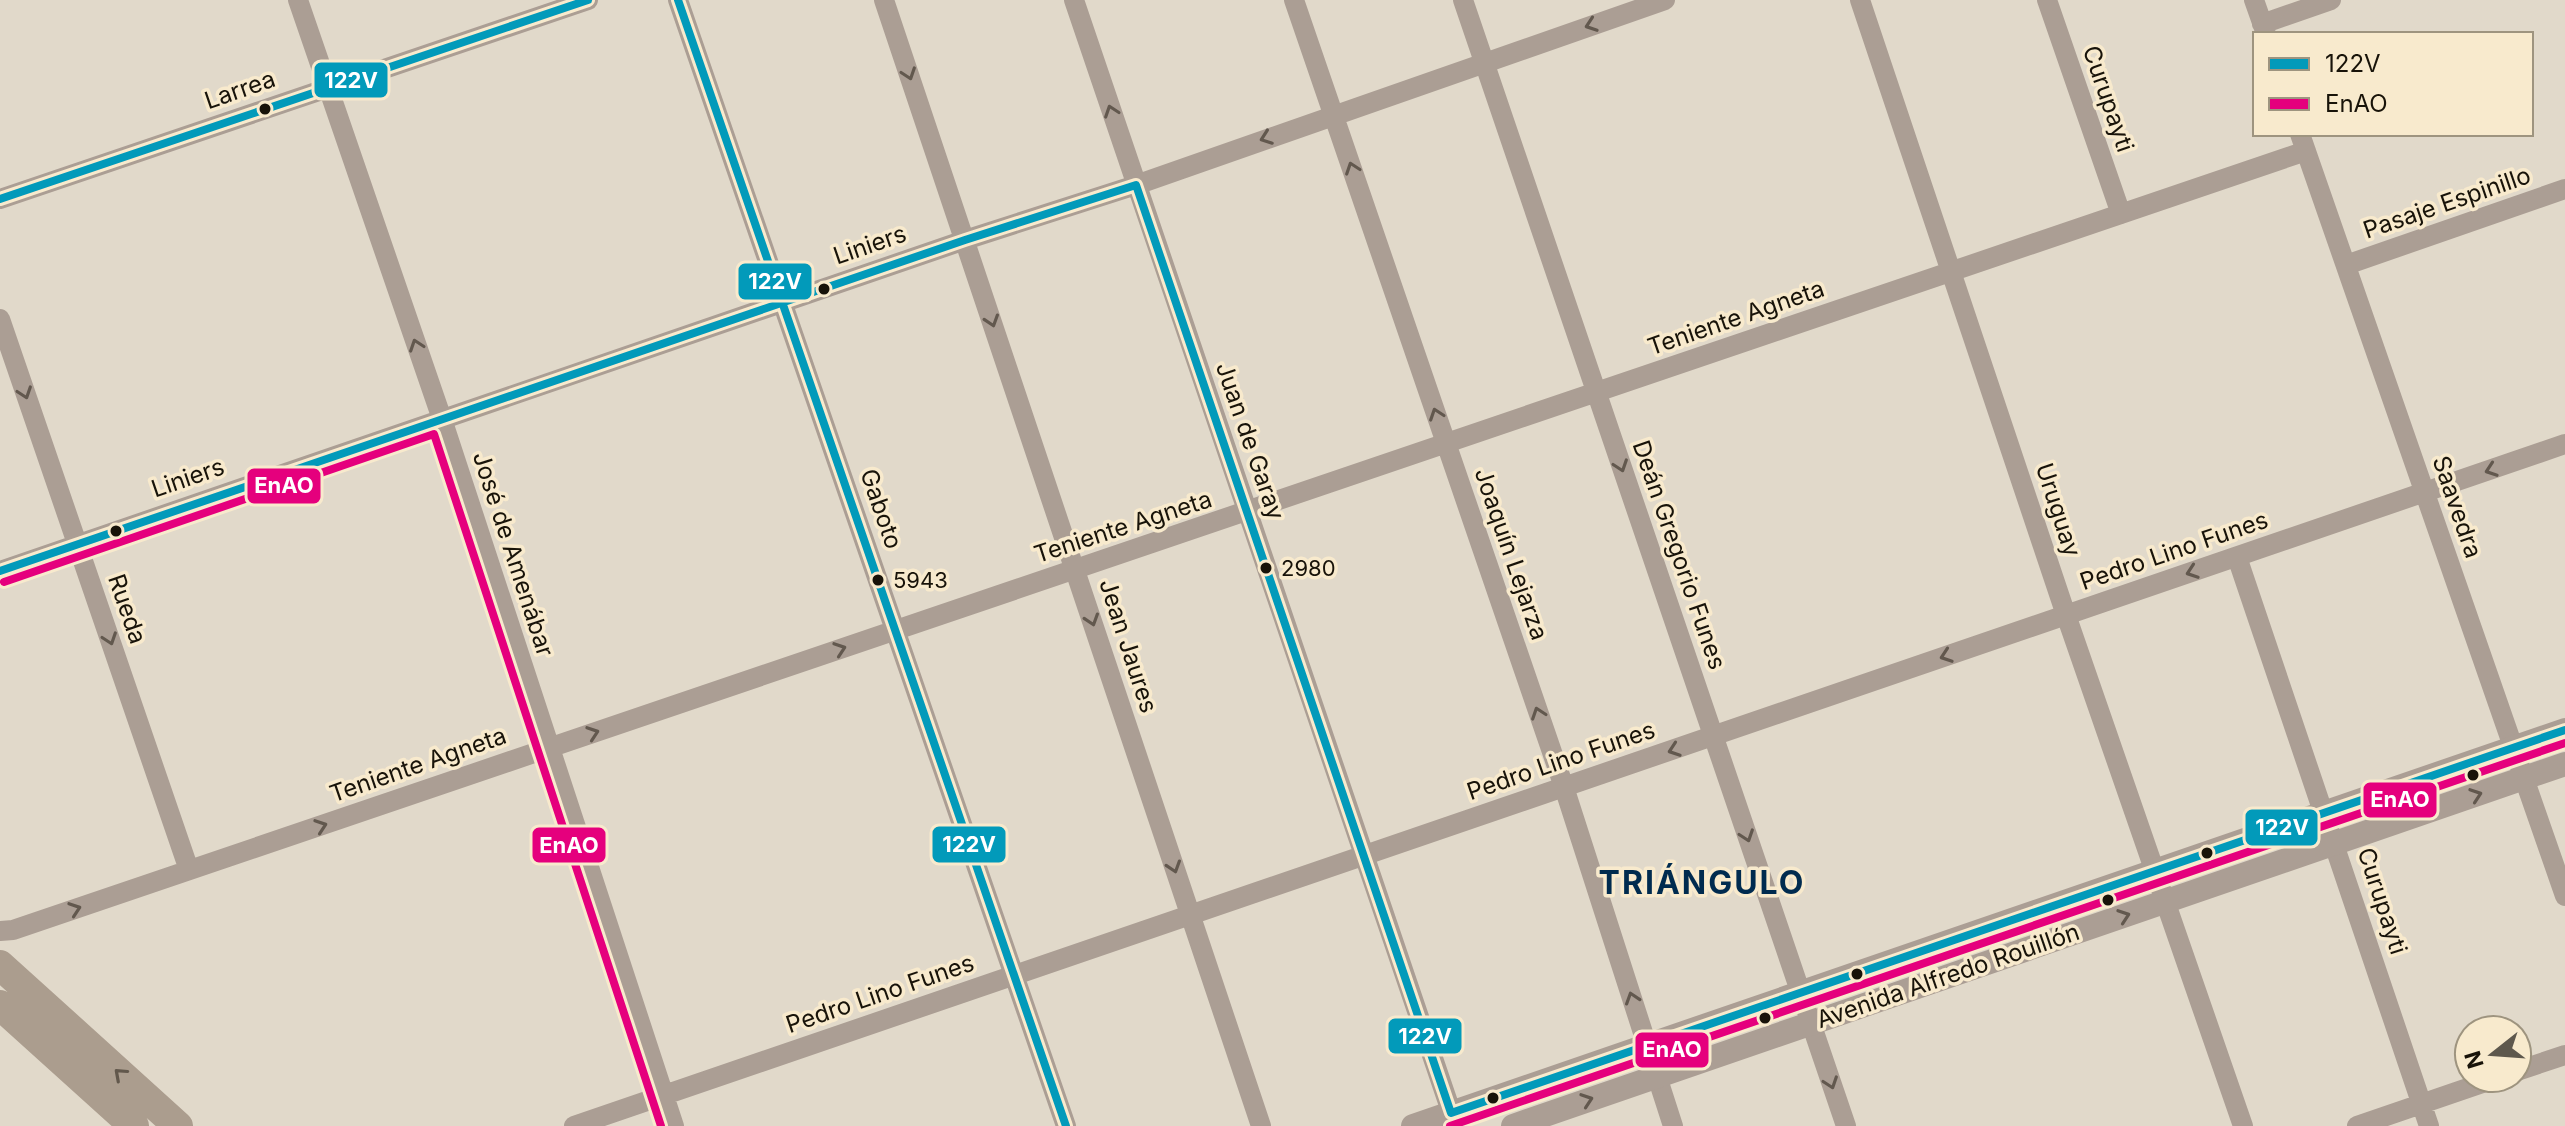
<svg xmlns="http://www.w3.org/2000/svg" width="2565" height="1126" viewBox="0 0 2565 1126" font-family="Inter,sans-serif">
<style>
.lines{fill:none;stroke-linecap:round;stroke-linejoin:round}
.minor{stroke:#ab9e94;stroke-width:20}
.tertiary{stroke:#ab9e94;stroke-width:24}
.primary{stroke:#ab9d8e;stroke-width:30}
.bus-1-casing{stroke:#f8eacd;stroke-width:14}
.bus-2-casing{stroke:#f8eacd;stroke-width:14}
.bus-1{stroke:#029aba;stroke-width:8}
.bus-2{stroke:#e5007d;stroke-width:8}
.oneway{stroke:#62584e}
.oneway2{stroke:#62584c}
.bus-dot{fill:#181309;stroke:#f8eacd;stroke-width:3}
.labels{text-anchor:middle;stroke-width:7;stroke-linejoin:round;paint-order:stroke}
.bus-label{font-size:22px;fill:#181309;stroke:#f8eacd;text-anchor:start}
.street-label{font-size:24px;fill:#181309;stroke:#f8eacd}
.district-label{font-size:32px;font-weight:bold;letter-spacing:2px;fill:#002b4f;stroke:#f8eacd}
.line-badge{stroke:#f8eacd;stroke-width:3}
.badge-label{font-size:22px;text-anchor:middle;font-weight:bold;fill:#fff}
</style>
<rect width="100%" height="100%" fill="#e1d9ca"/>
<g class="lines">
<!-- minor -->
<path class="minor" d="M 298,0 L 442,419 L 674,1126
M 678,0 L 1066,1126
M 884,0 L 1261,1126
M 1074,0 L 1456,1126
M 1294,0 L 1564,787 L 1673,1126
M 1463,0 L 1846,1126
M 1860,0 L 2066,615 L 2243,1126
M 2047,0 L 2121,214
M 2254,0 L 2266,34
M 2262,24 L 2331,0
M 2300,134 L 2565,896
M 0,199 L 588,0
M 2346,265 L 2565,189
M 0,319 L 189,870
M 2237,557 L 2429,1126
M 0,571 L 965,240 L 1136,185 L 1665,0
M 0,931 L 13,930 L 2306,151
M 2517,1071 L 2565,1055
M 574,1126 L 2565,444
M 2357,1126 L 2497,1078"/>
<!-- tertiary -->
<path class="tertiary" d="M 1413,1126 L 2565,730
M 1513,1126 L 2565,764"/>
<!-- primary -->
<path class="primary" d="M 0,965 L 178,1126
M 0,1005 L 134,1126"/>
<defs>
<path id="bus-1" d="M 678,0 L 1066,1126
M 0,199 L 588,0
M 0,571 L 965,240 L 1136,185 L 1451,1113 L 2565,730"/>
<path id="bus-2" d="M 4,582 L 434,434 L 661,1126
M 1450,1126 L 2565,743"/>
</defs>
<!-- bus-1 casing -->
<use href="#bus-1" class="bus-1-casing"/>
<!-- bus-2 casing -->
<use href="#bus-2" class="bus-2-casing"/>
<!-- bus-1 -->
<use href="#bus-1" class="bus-1"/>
<!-- bus-2 -->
<use href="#bus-2" class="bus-2"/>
</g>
<!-- one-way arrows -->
<defs><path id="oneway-chevron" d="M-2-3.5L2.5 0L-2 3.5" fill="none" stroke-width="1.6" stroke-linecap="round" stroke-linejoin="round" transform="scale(2)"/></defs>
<g class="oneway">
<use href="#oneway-chevron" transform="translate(1591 25) rotate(161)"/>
<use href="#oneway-chevron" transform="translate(909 74) rotate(71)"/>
<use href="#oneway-chevron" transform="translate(1111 111) rotate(-109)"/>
<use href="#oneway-chevron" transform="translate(1266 138) rotate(160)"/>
<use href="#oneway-chevron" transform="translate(1352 168) rotate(-109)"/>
<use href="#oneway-chevron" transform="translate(992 321) rotate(72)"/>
<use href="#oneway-chevron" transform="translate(416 345) rotate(-109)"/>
<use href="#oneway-chevron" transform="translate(25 393) rotate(71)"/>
<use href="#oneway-chevron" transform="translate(1436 414) rotate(-109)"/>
<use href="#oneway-chevron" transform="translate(1621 466) rotate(71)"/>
<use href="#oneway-chevron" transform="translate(2491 470) rotate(161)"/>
<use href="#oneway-chevron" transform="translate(2192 572) rotate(161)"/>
<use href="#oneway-chevron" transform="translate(1092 620) rotate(72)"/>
<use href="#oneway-chevron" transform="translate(110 639) rotate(71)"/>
<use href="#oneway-chevron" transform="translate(840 649) rotate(-19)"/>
<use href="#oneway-chevron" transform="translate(1946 656) rotate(161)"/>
<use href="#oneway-chevron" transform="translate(1538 713) rotate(-109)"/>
<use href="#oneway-chevron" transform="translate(593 733) rotate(-19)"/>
<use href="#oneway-chevron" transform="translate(1674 750) rotate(161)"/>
<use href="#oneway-chevron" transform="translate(2476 795) rotate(-19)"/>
<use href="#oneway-chevron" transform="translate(321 826) rotate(-19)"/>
<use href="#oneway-chevron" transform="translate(1747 836) rotate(71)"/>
<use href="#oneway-chevron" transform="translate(1174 867) rotate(72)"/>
<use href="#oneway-chevron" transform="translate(75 909) rotate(-19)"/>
<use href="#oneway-chevron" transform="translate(2124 916) rotate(-19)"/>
<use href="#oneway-chevron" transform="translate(1632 998) rotate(-108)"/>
<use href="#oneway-chevron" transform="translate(1831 1083) rotate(71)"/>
<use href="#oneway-chevron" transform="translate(1587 1100) rotate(-19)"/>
</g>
<use class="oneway2" href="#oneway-chevron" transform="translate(120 1074) rotate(-138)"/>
<!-- markers -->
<g class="bus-dot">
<circle cx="265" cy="109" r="7"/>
<circle cx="824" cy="289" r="7"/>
<circle cx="116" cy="531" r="7"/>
<circle cx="1266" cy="568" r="7"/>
<circle cx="878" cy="580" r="7"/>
<circle cx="2473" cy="775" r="7"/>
<circle cx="2207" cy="853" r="7"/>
<circle cx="2108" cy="900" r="7"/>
<circle cx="1857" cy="974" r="7"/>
<circle cx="1765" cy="1018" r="7"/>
<circle cx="1493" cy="1098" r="7"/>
</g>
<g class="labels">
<!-- bus labels -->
<g class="bus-label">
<text x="1281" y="576">2980</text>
<text x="893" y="588">5943</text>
</g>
<!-- street labels -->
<g class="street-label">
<text transform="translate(240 90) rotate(-19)" y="8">Larrea</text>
<text transform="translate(2108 99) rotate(71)" y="8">Curupayti</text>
<text transform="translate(2447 203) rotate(-19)" y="8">Pasaje Espinillo</text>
<text transform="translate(870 245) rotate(-19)" y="8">Liniers</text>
<text transform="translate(1736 318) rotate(-19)" y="8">Teniente Agneta</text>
<text transform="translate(1250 441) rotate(71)" y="8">Juan de Garay</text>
<text transform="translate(188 478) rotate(-19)" y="8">Liniers</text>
<text transform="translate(2457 507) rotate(71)" y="8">Saavedra</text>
<text transform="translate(881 509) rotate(71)" y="8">Gaboto</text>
<text transform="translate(2058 510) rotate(72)" y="8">Uruguay</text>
<text transform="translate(1123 527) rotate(-18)" y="8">Teniente Agneta</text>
<text transform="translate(2174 551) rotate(-19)" y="8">Pedro Lino Funes</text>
<text transform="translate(513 554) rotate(72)" y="8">José de Amenábar</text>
<text transform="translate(1511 554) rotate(71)" y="8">Joaquín Lejarza</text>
<text transform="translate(1679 555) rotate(71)" y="8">Deán Gregorio Funes</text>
<text transform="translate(127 609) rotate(71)" y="8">Rueda</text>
<text transform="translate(1128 646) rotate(72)" y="8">Jean Jaures</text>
<text transform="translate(1561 761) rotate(-19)" y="8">Pedro Lino Funes</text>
<text transform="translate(418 765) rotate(-19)" y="8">Teniente Agneta</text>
<text transform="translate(2382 901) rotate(72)" y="8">Curupayti</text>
<text transform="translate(1948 976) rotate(-19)" y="8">Avenida Alfredo Rouillón</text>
<text transform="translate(880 994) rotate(-19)" y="8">Pedro Lino Funes</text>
</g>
<!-- district labels -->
<g class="district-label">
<text x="1702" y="894">TRIÁNGULO</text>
</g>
</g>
<g class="line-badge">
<rect x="313" y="61" width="76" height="38" rx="8" fill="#029aba"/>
<rect x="737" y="262" width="76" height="39" rx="8" fill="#029aba"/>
<rect x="246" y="467" width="76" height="38" rx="8" fill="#e5007d"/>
<rect x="2362" y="781" width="76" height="38" rx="8" fill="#e5007d"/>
<rect x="2244" y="808" width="75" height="39" rx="8" fill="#029aba"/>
<rect x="931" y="825" width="76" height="39" rx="8" fill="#029aba"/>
<rect x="531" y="826" width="76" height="38" rx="8" fill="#e5007d"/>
<rect x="1387" y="1017" width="76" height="38" rx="8" fill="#029aba"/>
<rect x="1634" y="1031" width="76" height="38" rx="8" fill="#e5007d"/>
</g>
<g class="badge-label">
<text x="351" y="88">122V</text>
<text x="775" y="289">122V</text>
<text x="284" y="493">EnAO</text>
<text x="2400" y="807">EnAO</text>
<text x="2282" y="835">122V</text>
<text x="969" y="852">122V</text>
<text x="569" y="853">EnAO</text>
<text x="1425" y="1044">122V</text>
<text x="1672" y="1057">EnAO</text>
</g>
<!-- legend -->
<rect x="2253" y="32" width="280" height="104" fill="#f8eacd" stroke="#9e947f" stroke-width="2"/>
<rect x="2269" y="58" width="40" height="12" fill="#029aba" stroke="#9e947f" stroke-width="2"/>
<text x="2325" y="72" font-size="24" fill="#181309">122V</text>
<rect x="2269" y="98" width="40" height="12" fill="#e5007d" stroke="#9e947f" stroke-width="2"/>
<text x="2325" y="112" font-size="24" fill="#181309">EnAO</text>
<!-- north arrow -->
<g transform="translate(2493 1054) rotate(253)"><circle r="38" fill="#f8eacd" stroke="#9e947f" stroke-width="2"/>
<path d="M0-6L14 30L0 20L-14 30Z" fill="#5e584d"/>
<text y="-12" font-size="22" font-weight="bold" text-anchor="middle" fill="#181309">N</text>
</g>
</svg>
